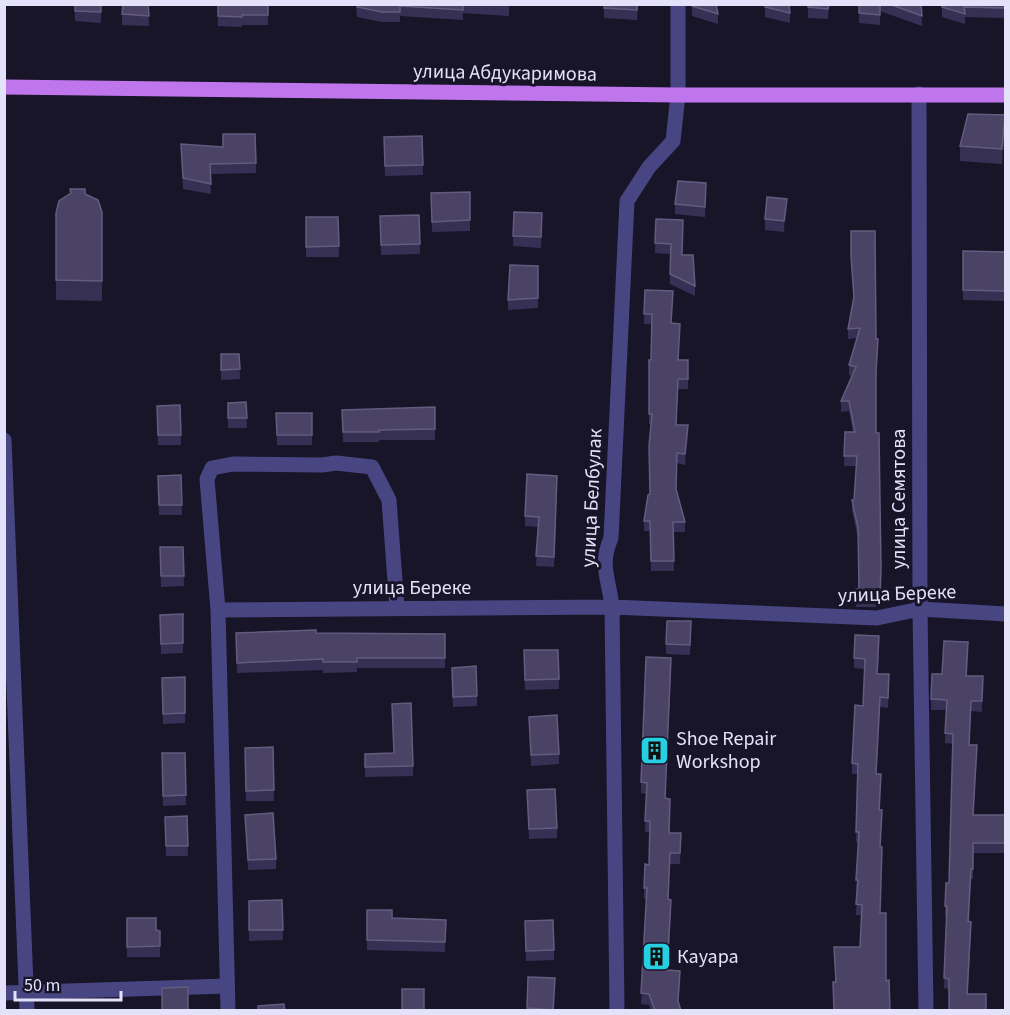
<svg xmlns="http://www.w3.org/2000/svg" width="1010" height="1015" viewBox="0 0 1010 1015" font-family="'Source Sans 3',sans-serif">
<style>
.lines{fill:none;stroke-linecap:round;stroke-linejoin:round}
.minor{stroke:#484682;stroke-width:15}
.major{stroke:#bf76ed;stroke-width:15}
.wall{fill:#373055}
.shaded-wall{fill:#231d3c}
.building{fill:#4a4366;stroke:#625c7e;stroke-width:1.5}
.labels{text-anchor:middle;stroke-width:6;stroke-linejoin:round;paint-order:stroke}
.street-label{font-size:20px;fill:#e4e1fb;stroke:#181529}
.poi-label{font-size:20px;fill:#e4e1fb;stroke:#181529;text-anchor:start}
</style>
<rect width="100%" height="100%" fill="#181529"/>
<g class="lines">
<!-- minor -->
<path class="minor" d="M 919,94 L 920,609 L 926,1010
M 4,440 L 27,1010
M 218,610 L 207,479 L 212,468 L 233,464 L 322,465 L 336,463 L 372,467 L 389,500 L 397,608
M 4,993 L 227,986
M 228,1010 L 218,610 L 612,607 L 877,618 L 920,609 L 1006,614
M 617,1010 L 612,607 C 609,578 599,566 611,538 L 627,201 L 649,167 L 673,141 L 678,95 L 678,4"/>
<!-- major -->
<path class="major" d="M 4,87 L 678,95 L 1006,95"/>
</g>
<!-- wall -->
<path class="wall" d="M 101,4 L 101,23 L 75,21 L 75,11 Z
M 148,4 L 149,26 L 122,25 L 122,14 Z
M 218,4 L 268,4 L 268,25 L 242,25 L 242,27 L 218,26 Z
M 356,4 L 509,4 L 509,16 L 463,13 L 463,20 L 400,16 L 400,22 L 382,22 L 357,17 Z
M 638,4 L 637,20 L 604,18 L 604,8 Z
M 692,4 L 718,14 L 718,24 L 692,16 Z
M 765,4 L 790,13 L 790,23 L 765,17 Z
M 808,4 L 829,4 L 828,19 L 808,18 Z
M 859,4 L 921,4 L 922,26 L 880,11 L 880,25 L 859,23 Z
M 942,4 L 1004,4 L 1004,18 L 965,17 L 965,24 L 942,17 Z
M 1005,130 L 1002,164 L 960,161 L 960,146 Z
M 422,136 L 423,175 L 385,176 L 384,137 Z
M 181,144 L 256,163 L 256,173 L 210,174 L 211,194 L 183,189 Z
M 706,183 L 705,217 L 675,214 L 675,204 Z
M 470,192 L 470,231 L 432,232 L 431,193 Z
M 85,194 L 102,212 L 102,301 L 56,300 L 56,213 Z
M 787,209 L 784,232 L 765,230 L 765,219 Z
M 514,212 L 542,223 L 541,248 L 513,246 Z
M 419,215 L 420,254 L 381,255 L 380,216 Z
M 306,217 L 338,217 L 339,257 L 306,257 Z
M 656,219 L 682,255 L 695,286 L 695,296 L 670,284 L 670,254 L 655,253 Z
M 851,231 L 878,350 L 876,382 L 876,433 L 881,579 L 880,607 L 856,607 L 856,589 L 858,589 L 858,538 L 852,511 L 852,500 L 854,500 L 856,466 L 844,466 L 845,432 L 853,432 L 849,411 L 841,412 L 841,401 L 852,376 L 849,375 L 849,365 L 857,338 L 848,339 L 848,329 L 854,300 L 851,266 Z
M 963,251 L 1005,252 L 1005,301 L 963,300 Z
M 538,266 L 538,308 L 508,310 L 508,300 Z
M 645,290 L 672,323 L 679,360 L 688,360 L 688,389 L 678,389 L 676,425 L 688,435 L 685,465 L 677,463 L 676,490 L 685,522 L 685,532 L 673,532 L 674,571 L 651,571 L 650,531 L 644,531 L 644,521 L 650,494 L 651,424 L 649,424 L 649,360 L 651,360 L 652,324 L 644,324 Z
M 221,354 L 239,354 L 240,379 L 221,380 Z
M 246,402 L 247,428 L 228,428 L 228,403 Z
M 180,405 L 181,445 L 158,445 L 157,406 Z
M 435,407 L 435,440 L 379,440 L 379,442 L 343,442 L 342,410 Z
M 276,413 L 312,413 L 312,445 L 277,445 Z
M 181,475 L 182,515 L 159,515 L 158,476 Z
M 557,486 L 554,567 L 536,566 L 538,527 L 525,526 L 525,516 Z
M 160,547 L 183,547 L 184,586 L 161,587 Z
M 183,614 L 183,653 L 161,654 L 160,615 Z
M 691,632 L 690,655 L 666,654 L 666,644 Z
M 236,633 L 316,633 L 445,634 L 445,668 L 357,668 L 357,672 L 323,673 L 323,670 L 237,673 Z
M 879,646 L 878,674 L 889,685 L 888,708 L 880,707 L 876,774 L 881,784 L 880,810 L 882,820 L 880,847 L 880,913 L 886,913 L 835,982 L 860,947 L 862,915 L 856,915 L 857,890 L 856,890 L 859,842 L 856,842 L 858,774 L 852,774 L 852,763 L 863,706 L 865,669 L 854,668 L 854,658 Z
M 524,650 L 558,650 L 559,689 L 525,690 Z
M 968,653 L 967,676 L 983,676 L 982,712 L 971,711 L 969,745 L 977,756 L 973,815 L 1005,815 L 1005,853 L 973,853 L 973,879 L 971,879 L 969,922 L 971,932 L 968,994 L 986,1011 L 949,989 L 944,988 L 947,917 L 945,916 L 945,906 L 949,883 L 953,744 L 945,743 L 946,710 L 931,710 L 931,699 L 942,674 Z
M 671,669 L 665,798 L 670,810 L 669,833 L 681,833 L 680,864 L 670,864 L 668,899 L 671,911 L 668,970 L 680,982 L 678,1003 L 681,1011 L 651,1011 L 649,1005 L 641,1004 L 647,899 L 644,899 L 644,888 L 649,865 L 649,832 L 645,832 L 646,794 L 641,793 L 641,782 Z
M 185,677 L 185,723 L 163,724 L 162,678 Z
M 452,678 L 477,696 L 477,706 L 453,707 Z
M 529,717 L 559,754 L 559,764 L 531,766 Z
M 273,747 L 274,801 L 246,801 L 245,758 Z
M 162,753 L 185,753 L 186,805 L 163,806 Z
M 365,754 L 413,766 L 413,776 L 365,777 Z
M 527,790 L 557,828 L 557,838 L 529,839 Z
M 245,815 L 276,859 L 276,869 L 248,870 Z
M 187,816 L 188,856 L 166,856 L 165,817 Z
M 282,900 L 283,940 L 249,941 L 249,901 Z
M 367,910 L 392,918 L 446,920 L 445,952 L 367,950 Z
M 127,918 L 160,931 L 160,957 L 127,957 Z
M 525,931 L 554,950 L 554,960 L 526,961 Z
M 528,977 L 555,998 L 554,1011 L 527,1011 Z"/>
<!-- shaded-wall -->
<path class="shaded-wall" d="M 1005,115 L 1005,130 L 1002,164 L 1002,149 Z
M 787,199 L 787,209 L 784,232 L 784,221 Z
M 688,425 L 688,435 L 685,465 L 685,454 Z
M 555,978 L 555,998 L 554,1011 L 553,1011 Z"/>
<!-- building -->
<path class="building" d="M 75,4 L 101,4 L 101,12 L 75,11 Z
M 123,4 L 148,4 L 149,16 L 122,14 Z
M 218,4 L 268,4 L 268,15 L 242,15 L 242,17 L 218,16 Z
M 357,4 L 463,4 L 463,10 L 400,6 L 400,12 L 382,12 L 357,7 Z
M 605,4 L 637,4 L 637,10 L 604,8 Z
M 692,4 L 716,4 L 718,14 L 692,6 Z
M 765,4 L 789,4 L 790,13 L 765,7 Z
M 808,4 L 829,4 L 828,9 L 808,7 Z
M 859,4 L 880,4 L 880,15 L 859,13 Z
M 889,4 L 921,4 L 922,16 Z
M 942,4 L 1004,4 L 1004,8 L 964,7 L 965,14 L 942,7 Z
M 968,114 L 1005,115 L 1002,149 L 960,146 Z
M 223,134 L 255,134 L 256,163 L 210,164 L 211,184 L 183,178 L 181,144 L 223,147 Z
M 422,136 L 423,165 L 385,166 L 384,137 Z
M 678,181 L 706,183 L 705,207 L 675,204 Z
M 70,189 L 85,189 L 85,194 L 98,200 L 102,212 L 102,281 L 56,280 L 56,213 L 59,201 L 71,193 Z
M 470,192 L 470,220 L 432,222 L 431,193 Z
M 767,197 L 787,199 L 784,221 L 765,219 Z
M 514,212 L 542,213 L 541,237 L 513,236 Z
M 419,215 L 420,244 L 381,245 L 380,216 Z
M 306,217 L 338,217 L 339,246 L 306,247 Z
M 656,219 L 683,220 L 682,255 L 693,255 L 695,286 L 670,274 L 671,244 L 655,243 Z
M 851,231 L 875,231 L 876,339 L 878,339 L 876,372 L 876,433 L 879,433 L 881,568 L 880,597 L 856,597 L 856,589 L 859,589 L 858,528 L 852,500 L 854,500 L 857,456 L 844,456 L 845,432 L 855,432 L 849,401 L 841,401 L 856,367 L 849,365 L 860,328 L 848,329 L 854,297 L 851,256 Z
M 963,251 L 1005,252 L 1005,291 L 963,290 Z
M 510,265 L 538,266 L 538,298 L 508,300 Z
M 645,290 L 673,291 L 671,323 L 680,324 L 678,360 L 688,360 L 688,379 L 678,379 L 676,425 L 688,425 L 685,454 L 677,453 L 676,489 L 685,522 L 673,522 L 674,561 L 651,561 L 650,521 L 644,521 L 648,495 L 650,494 L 649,446 L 652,414 L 649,414 L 649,360 L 651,360 L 652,314 L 644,314 Z
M 221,354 L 239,354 L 240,369 L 221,370 Z
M 246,402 L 247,418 L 228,418 L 228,403 Z
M 180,405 L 181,435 L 158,435 L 157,406 Z
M 435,407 L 435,429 L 379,430 L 379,432 L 343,432 L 342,410 Z
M 276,413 L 312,413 L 312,435 L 277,435 Z
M 527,474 L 557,476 L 554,557 L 536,556 L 539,517 L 525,516 Z
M 181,475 L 182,505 L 159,505 L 158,476 Z
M 160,547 L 183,547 L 184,576 L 161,576 Z
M 183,614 L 183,643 L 161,644 L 160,615 Z
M 667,621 L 691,621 L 690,645 L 666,644 Z
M 316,630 L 316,633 L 445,634 L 445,658 L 357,658 L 357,662 L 323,662 L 323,659 L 237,663 L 236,633 Z
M 855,635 L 879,636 L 877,674 L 889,674 L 888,698 L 880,697 L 876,774 L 881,774 L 879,810 L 882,810 L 880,847 L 882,847 L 880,913 L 886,913 L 886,981 L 889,980 L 890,1011 L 834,1011 L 833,982 L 836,982 L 834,947 L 860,947 L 862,905 L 856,904 L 858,880 L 856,880 L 859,832 L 856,832 L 858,764 L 852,763 L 855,705 L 863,706 L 865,659 L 854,658 Z
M 944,641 L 968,642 L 966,676 L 983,676 L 982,701 L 971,701 L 969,745 L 977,745 L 973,815 L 1005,815 L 1005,843 L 973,843 L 973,869 L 971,869 L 968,921 L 971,922 L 967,994 L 986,994 L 986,1011 L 949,1011 L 949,979 L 944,978 L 947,906 L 945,906 L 946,883 L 949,883 L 953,734 L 945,733 L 947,700 L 931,699 L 932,674 L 942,674 Z
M 524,650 L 558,650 L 559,679 L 525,680 Z
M 646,657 L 671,658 L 665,798 L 670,799 L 669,833 L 681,833 L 680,853 L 670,853 L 668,899 L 671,900 L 667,970 L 680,971 L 678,1001 L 681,1011 L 655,1011 L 649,994 L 641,993 L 647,888 L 644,888 L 645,864 L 649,865 L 650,821 L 645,821 L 647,783 L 641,782 Z
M 476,666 L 477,696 L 453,697 L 452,668 Z
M 185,677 L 185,713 L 163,714 L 162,678 Z
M 411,703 L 413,766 L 365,767 L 365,754 L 394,753 L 392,704 Z
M 557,715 L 559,754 L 531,755 L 529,717 Z
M 273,747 L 274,790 L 246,791 L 245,748 Z
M 162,753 L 185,753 L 186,795 L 163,796 Z
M 555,789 L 557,828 L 529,829 L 527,790 Z
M 273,813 L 276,859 L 248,860 L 245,815 Z
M 187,816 L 188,846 L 166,846 L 165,817 Z
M 282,900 L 283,930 L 249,930 L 249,901 Z
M 367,910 L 392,910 L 392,918 L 446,920 L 445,942 L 367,940 Z
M 127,918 L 156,918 L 156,930 L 160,931 L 160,946 L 127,947 Z
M 553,920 L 554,950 L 526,951 L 525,921 Z
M 528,977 L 555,978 L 553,1010 L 527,1008 Z
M 188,987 L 188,1011 L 162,1011 L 162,988 Z
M 402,989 L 424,989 L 424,1011 L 402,1011 Z
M 284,1004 L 285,1011 L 258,1011 L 258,1006 Z"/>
<!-- icons -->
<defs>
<symbol id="building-square" viewBox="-11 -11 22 22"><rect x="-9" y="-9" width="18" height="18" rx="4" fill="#26d0e2" stroke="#181529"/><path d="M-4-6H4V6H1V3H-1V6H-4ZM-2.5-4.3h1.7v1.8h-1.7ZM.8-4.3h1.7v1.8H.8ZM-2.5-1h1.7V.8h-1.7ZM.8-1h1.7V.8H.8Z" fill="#111"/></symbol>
</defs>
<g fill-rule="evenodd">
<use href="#building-square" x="638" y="734" width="33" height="33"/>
<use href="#building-square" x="640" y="940" width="33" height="33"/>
</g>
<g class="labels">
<!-- street labels -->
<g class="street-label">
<text transform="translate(505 72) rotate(1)" y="7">улица Абдукаримова</text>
<text transform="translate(591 498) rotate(-87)" y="7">улица Белбулак</text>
<text transform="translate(898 499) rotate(-90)" y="7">улица Семятова</text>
<text x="412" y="594">улица Береке</text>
<text transform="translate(897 593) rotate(-2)" y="7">улица Береке</text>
</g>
<!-- poi labels -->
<g class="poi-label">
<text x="676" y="745">Shoe Repair<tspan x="676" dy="23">Workshop</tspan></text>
<text x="677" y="963">Кауара</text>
</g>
</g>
<!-- border -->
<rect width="1010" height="1015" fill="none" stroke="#e4e1fb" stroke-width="12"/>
<!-- scale -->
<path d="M15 991v9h106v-9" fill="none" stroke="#e4e1fb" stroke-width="3"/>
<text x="24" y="991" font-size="18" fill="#e4e1fb" stroke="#181529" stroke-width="4.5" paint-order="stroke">50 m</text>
</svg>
